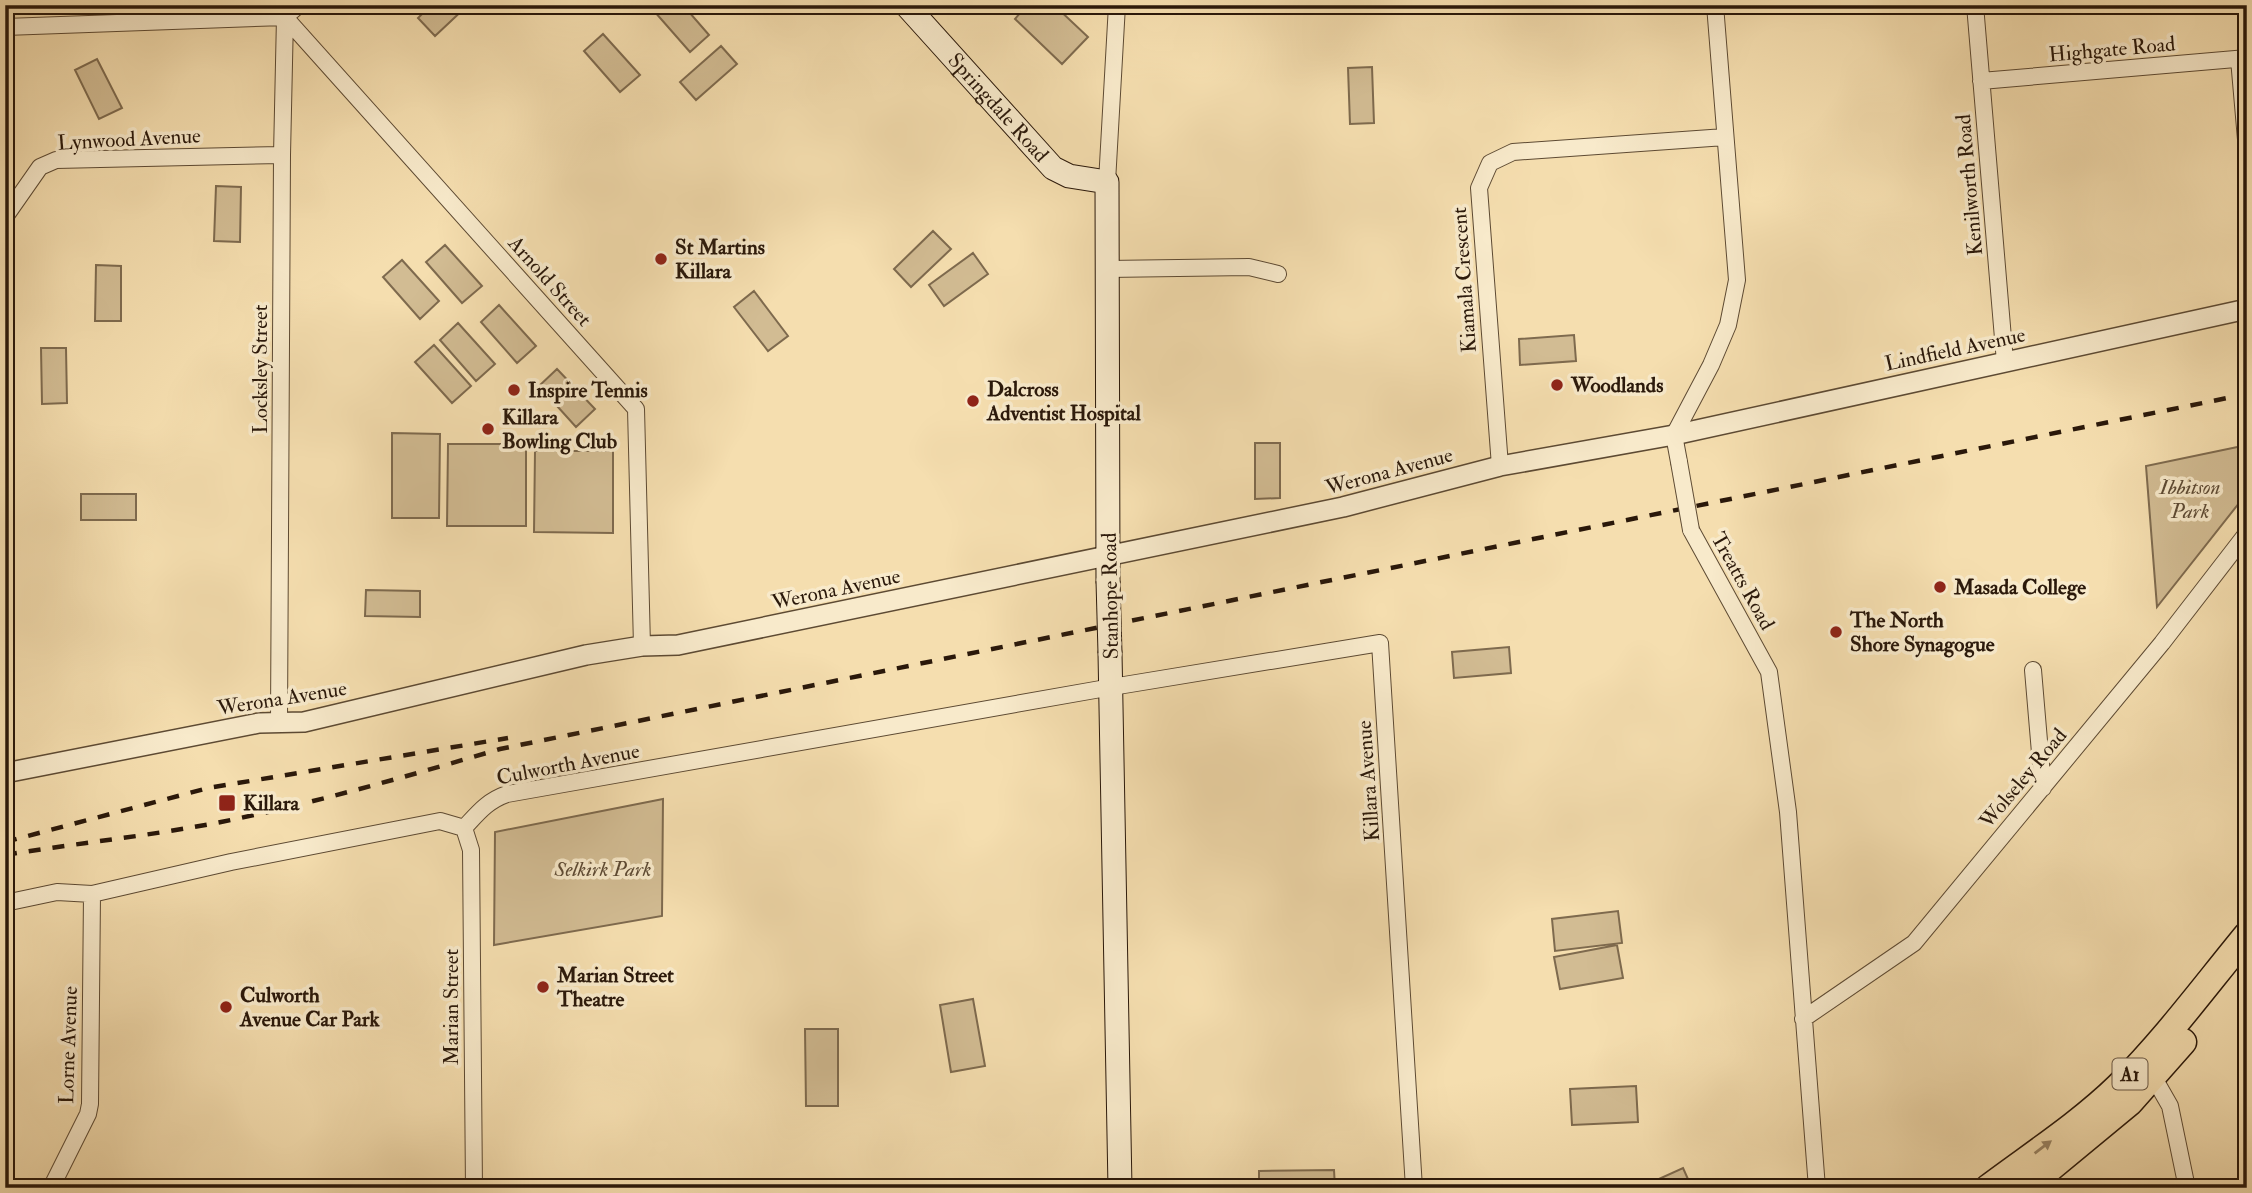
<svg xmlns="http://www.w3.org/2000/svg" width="2252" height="1193" viewBox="0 0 2252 1193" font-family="'IM FELL Double Pica',serif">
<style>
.green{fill:#d2bc93;stroke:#7e6a4e;stroke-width:2}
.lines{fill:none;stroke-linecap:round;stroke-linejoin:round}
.minor-casing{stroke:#5d4a33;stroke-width:18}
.tertiary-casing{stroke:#5d4a33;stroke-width:22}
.secondary-casing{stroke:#2a180a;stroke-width:25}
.trunk-casing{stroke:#2a180a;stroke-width:29}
.minor{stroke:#f8eacb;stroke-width:16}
.tertiary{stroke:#f8eacb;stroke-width:19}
.secondary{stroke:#f8eacb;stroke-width:23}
.trunk{stroke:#f5deaf;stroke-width:26}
.rail{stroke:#2a180a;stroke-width:4.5;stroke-dasharray:12 12;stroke-linecap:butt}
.minor-bridge-casing{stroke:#5d4a33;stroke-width:18;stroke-linecap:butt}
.secondary-bridge-casing{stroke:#2a180a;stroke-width:25;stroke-linecap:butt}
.minor-bridge{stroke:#f8eacb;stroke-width:16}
.secondary-bridge{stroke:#f8eacb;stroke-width:23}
.oneway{fill:#9a8565}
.poi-dot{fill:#8f2418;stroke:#f8eacb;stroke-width:2.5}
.labels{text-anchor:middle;stroke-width:7;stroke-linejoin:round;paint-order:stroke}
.shield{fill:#f8eacb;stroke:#685744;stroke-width:2}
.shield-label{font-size:19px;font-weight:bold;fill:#2a180a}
.street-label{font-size:21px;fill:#2a180a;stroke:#f8eacb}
.poi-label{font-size:21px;font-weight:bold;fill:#2a180a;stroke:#f8eacb;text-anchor:start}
.park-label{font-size:21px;font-style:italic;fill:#5c4933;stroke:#f8eacb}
</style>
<rect width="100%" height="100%" fill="#f5deaf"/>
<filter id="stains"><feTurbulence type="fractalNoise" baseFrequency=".00286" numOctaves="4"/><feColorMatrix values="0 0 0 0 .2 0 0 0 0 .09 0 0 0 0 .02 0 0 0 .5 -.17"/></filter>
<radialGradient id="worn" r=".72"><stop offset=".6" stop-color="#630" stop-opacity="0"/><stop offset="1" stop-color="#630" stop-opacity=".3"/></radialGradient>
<!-- green -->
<path class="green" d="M 431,5 L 468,5 L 435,36 L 418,18 Z
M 660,5 L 683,5 L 709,35 L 690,52 L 654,11 Z
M 1027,5 L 1054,5 L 1088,37 L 1062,64 L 1015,19 Z
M 603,34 L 640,75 L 620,92 L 584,51 Z
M 721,46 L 737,64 L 696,100 L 680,82 Z
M 97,59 L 122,108 L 99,119 L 75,70 Z
M 1372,67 L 1374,123 L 1350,124 L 1348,68 Z
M 216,186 L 241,187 L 240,242 L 214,241 Z
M 933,231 L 951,249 L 911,287 L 894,269 Z
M 445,245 L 482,286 L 462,303 L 426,262 Z
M 973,253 L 988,274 L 944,306 L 929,285 Z
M 402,260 L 439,301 L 420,319 L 383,277 Z
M 96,265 L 121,266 L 121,321 L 95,321 Z
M 754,291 L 788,336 L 768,351 L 734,307 Z
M 499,305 L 536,346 L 517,363 L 481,322 Z
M 458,323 L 495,364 L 476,381 L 440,340 Z
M 1574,335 L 1576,361 L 1520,365 L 1519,339 Z
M 434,345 L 471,386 L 452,403 L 415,362 Z
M 66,348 L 67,403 L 42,404 L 41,348 Z
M 557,369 L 595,409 L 576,427 L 539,386 Z
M 392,433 L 440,434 L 439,518 L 392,518 Z
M 1255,443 L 1280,443 L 1280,498 L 1255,499 Z
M 448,444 L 526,444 L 526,526 L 447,526 Z
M 2247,445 L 2247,493 L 2157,607 L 2146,466 Z
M 535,451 L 613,451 L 613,533 L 534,532 Z
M 81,494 L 136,494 L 136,520 L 81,520 Z
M 366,590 L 420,591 L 420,617 L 365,616 Z
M 1509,647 L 1511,673 L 1454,678 L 1452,652 Z
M 663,799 L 662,916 L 494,945 L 495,832 Z
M 1618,911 L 1622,943 L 1555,951 L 1552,919 Z
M 1617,945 L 1623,978 L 1560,989 L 1554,957 Z
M 973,999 L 985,1066 L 951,1072 L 940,1005 Z
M 805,1029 L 838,1029 L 838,1106 L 806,1106 Z
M 1636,1086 L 1638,1122 L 1572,1125 L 1570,1089 Z
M 1683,1168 L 1692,1188 L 1639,1188 Z
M 1334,1170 L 1335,1188 L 1259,1188 L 1259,1171 Z"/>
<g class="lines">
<defs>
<path id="minor" d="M 274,5 L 636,409 L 642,646
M 1975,5 L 2005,362
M 5,27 L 285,17 L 299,5
M 2239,59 L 2247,151
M 1981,81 L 2247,58
M 1107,182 L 1117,5
M 5,217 L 40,167 L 56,160 L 282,155
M 1107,269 L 1249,267 L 1278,274
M 1679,462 L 1674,435 L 1711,365 L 1728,325 L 1737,280 L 1715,5
M 1500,466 L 1479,188 L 1490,163 L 1513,152 L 1725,137
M 1691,530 L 1769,672 L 1788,812 L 1817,1188
M 2033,670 L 2043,788
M 279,722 L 282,155 L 285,17
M 464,828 C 478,813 487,801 507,794 L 1112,687 L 1380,643 L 1414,1188
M 464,828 L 471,850 L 474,1188
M 5,903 L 57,892 L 92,894 L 231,862 L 440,821 L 464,828
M 1803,1019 L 1914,943 L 2162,643 L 2247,533
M 2154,1078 L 2170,1106 L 2187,1188
M 51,1188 L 88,1114 L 90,1104 L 92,894"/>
<path id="tertiary" d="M 5,773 L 259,723 L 304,722 L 586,655 L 642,646 L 678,645 L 1343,507 L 1500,466 L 1674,435 L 2247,309"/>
<g id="secondary">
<path id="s1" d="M 906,5 L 1053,168 L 1069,176 L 1107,182 L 1108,581"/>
<path d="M 1110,653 L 1120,1188"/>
</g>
<path id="trunk" d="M 1988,1188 C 2032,1155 2080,1124 2119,1086 C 2166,1039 2205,986 2247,935
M 2026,1188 L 2130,1102 L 2183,1042"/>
</defs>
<!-- minor casing -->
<use href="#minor" class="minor-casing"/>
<!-- tertiary casing -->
<use href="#tertiary" class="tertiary-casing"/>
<!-- secondary casing -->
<use href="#secondary" class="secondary-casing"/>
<!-- trunk casing -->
<use href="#trunk" class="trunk-casing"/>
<!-- minor -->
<use href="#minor" class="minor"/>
<!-- tertiary -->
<use href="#tertiary" class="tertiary"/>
<!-- secondary -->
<use href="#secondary" class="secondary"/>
<!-- trunk -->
<use href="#trunk" class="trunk"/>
<!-- rail -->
<path class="rail" d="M 5,842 L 208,788 L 508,738
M 5,855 C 77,843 150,836 221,822 C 315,803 408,776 500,749 L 2247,394"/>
<defs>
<path id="minor-bridge" d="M 1679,462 L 1691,530"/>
<path id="secondary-bridge" d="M 1108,581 L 1110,653"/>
</defs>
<!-- minor-bridge casing -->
<use href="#minor-bridge" class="minor-bridge-casing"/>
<!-- secondary-bridge casing -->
<use href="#secondary-bridge" class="secondary-bridge-casing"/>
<!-- minor-bridge -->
<use href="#minor-bridge" class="minor-bridge"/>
<!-- secondary-bridge -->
<use href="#secondary-bridge" class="secondary-bridge"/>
</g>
<!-- one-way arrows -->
<defs><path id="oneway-solid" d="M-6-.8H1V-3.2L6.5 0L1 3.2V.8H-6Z" transform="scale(1.75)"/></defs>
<use class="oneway" href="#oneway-solid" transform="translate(2043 1147) rotate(-37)"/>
<!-- markers -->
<g class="poi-dot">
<circle cx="661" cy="259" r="7"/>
<circle cx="1557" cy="385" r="7"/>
<circle cx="514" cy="390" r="7"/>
<circle cx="973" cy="401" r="7"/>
<circle cx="488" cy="429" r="7"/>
<circle cx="1940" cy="587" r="7"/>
<circle cx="1836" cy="632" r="7"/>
<rect x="218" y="794" width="18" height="18" rx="3.5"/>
<circle cx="543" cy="987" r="7"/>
<circle cx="226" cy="1007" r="7"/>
</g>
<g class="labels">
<!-- shield labels -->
<rect class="shield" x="2112.5" y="1058.5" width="35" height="31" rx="5"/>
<g class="shield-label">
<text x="2130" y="1081">A1</text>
</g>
<!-- street labels -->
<g class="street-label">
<text transform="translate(2112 49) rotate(-5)" y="7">Highgate Road</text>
<text dy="7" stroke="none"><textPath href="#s1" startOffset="138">Springdale Road</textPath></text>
<text transform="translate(129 139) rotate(-3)" y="7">Lynwood Avenue</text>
<text transform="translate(1969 185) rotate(-95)" y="7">Kenilworth Road</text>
<text transform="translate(1464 280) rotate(-94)" y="7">Kiamala Crescent</text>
<text transform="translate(550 281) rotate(48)" y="7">Arnold Street</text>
<text transform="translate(1955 349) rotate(-12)" y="7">Lindfield Avenue</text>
<text transform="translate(260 369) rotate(-90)" y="7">Locksley Street</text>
<text transform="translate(1389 471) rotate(-15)" y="7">Werona Avenue</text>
<text transform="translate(1743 581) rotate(61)" y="7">Treatts Road</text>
<text transform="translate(836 589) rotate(-12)" y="7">Werona Avenue</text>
<text transform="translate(1110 596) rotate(-91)" y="7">Stanhope Road</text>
<text transform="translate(282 698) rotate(-9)" y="7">Werona Avenue</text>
<text transform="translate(568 764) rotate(-11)" y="7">Culworth Avenue</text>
<text transform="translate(2023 778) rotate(-50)" y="7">Wolseley Road</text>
<text transform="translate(1368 781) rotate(-94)" y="7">Killara Avenue</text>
<text transform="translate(451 1007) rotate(-90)" y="7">Marian Street</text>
<text transform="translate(68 1045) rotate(-88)" y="7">Lorne Avenue</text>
</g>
<!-- poi labels -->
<g class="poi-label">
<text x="675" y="254">St Martins<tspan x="675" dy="24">Killara</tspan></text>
<text x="1571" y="392">Woodlands</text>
<text x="987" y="396">Dalcross<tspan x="987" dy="24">Adventist Hospital</tspan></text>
<text x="528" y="397">Inspire Tennis</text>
<text x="502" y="424">Killara<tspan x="502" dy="24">Bowling Club</tspan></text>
<text x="1954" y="594">Masada College</text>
<text x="1850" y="627">The North<tspan x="1850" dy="24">Shore Synagogue</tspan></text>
<text x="243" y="810">Killara</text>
<text x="557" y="982">Marian Street<tspan x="557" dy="24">Theatre</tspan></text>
<text x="240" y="1002">Culworth<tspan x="240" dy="24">Avenue Car Park</tspan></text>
</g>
<!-- park labels -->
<g class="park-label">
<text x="2190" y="494">Ibbitson<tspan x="2190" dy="24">Park</tspan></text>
<text x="603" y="876">Selkirk Park</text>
</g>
</g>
<!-- margin -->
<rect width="2252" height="1193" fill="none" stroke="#f5deaf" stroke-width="28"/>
<rect x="7" y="7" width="2238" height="1179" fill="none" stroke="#2a180a" stroke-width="3.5"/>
<rect x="14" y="14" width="2224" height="1165" fill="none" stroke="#2a180a" stroke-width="2"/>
<rect width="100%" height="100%" filter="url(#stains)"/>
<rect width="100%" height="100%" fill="url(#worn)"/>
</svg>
